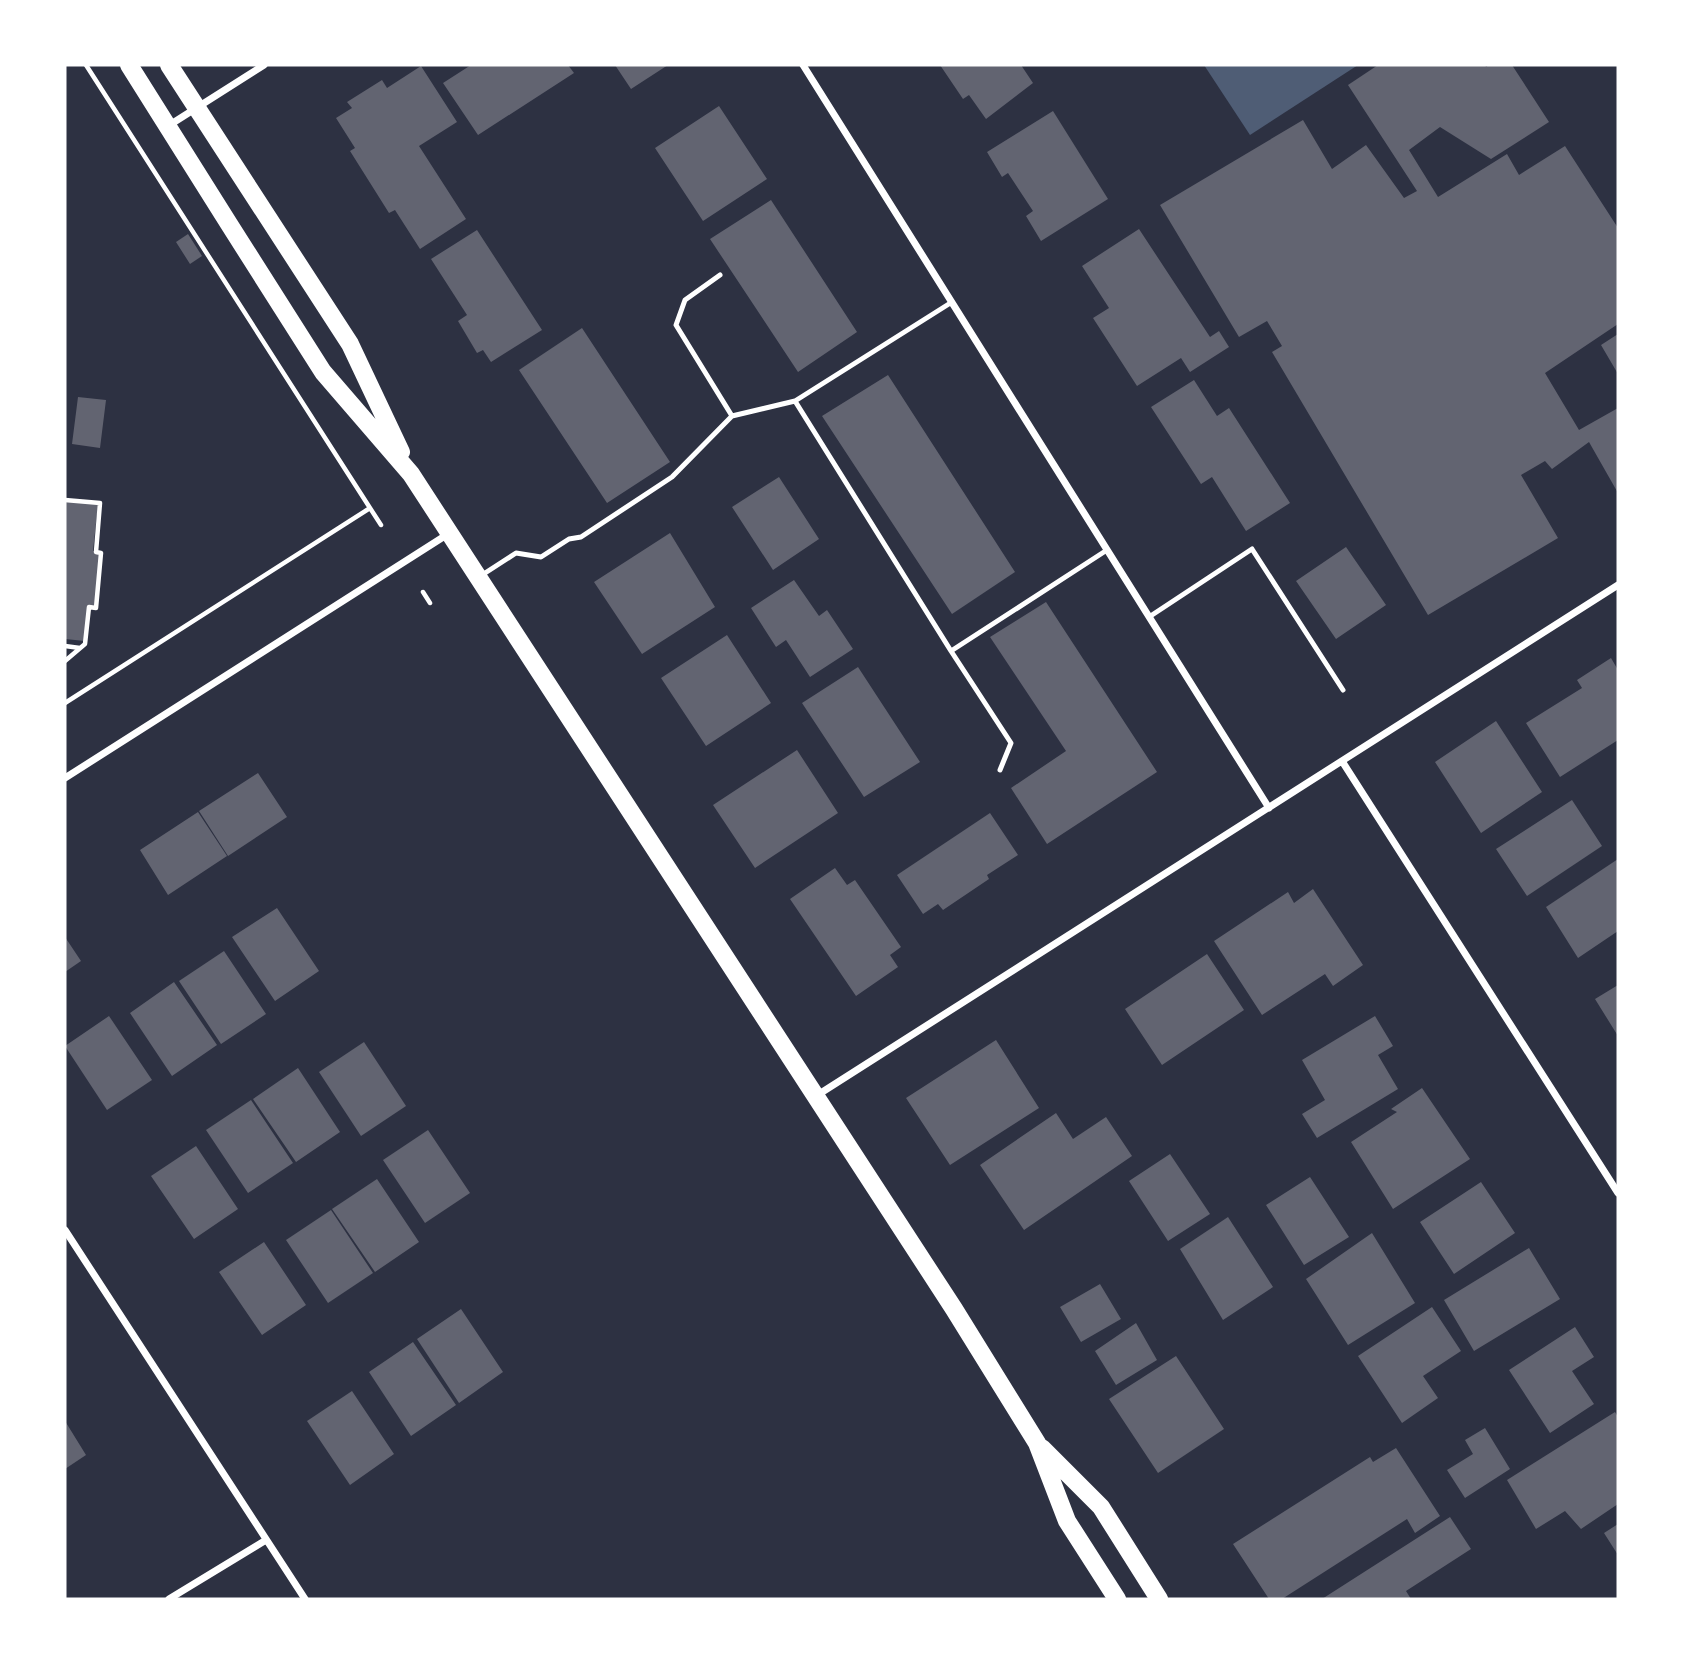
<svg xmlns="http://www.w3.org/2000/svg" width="1683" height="1664" viewBox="0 0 1683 1664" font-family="'DejaVu Sans',sans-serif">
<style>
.water{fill:#4f5d75}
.building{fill:#626471}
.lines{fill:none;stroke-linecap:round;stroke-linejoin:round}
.path{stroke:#fff;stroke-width:4.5}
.service{stroke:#fff;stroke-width:5}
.minor{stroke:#fff;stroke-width:7}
.primary{stroke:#fff;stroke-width:18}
</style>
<rect width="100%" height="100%" fill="#2d3142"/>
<!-- water -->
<path class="water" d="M 1204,65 L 1358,65 L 1250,135 Z"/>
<!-- building -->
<path class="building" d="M 471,65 L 568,65 L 574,73 L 478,135 L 443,83 Z
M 615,65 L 668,65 L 631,89 Z
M 940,65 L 1021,65 L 1033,83 L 986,119 L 969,95 L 963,99 Z
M 1378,65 L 1485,65 L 1486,67 L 1489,65 L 1512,65 L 1549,122 L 1491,159 L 1440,127 L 1409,150 L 1438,197 L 1507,154 L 1519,175 L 1565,146 L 1618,228 L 1618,324 L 1545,373 L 1579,430 L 1618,408 L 1618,493 L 1589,442 L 1552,469 L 1545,461 L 1521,475 L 1558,538 L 1428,615 L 1272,352 L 1282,346 L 1267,321 L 1239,337 L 1160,205 L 1303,120 L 1332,169 L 1366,145 L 1404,198 L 1417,191 L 1348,85 Z
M 421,66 L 457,122 L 419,146 L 466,219 L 420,249 L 395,210 L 389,213 L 350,151 L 355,148 L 336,118 L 352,108 L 347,102 L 382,80 L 387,88 Z
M 719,106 L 767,179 L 703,221 L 655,148 Z
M 1053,111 L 1108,199 L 1041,241 L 1026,216 L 1033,211 L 1008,173 L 1002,177 L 987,152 Z
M 771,200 L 857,332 L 798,372 L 710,239 Z
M 1139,229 L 1210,337 L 1219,331 L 1229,347 L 1190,372 L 1181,358 L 1137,386 L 1093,318 L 1109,308 L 1082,266 Z
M 477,230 L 542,330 L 491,362 L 483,350 L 477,353 L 458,321 L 467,315 L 431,259 Z
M 188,234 L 202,256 L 190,264 L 176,242 Z
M 582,328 L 670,462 L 607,503 L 519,370 Z
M 1618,334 L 1618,374 L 1601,345 Z
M 888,375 L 1015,572 L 952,614 L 822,416 Z
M 1194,380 L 1217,416 L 1229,408 L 1290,503 L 1246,531 L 1212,477 L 1201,484 L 1151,407 Z
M 78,397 L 106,400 L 100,448 L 72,444 Z
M 779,477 L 819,539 L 773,570 L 732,507 Z
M 65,501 L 98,504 L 93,551 L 100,552 L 95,609 L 88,608 L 85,641 L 65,639 Z
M 670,533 L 715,607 L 642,654 L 594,582 Z
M 1346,547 L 1386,605 L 1336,639 L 1296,581 Z
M 794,580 L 819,616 L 827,610 L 853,649 L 810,677 L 786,640 L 776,647 L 751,608 Z
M 1046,602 L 1157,772 L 1047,844 L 1011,788 L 1066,751 L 990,637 Z
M 727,635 L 771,703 L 706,746 L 661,678 Z
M 1611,658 L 1618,670 L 1618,740 L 1560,777 L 1526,723 L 1582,688 L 1577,680 Z
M 858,667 L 920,762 L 864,797 L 802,703 Z
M 1496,721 L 1542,792 L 1481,833 L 1435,762 Z
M 797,750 L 838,813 L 755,868 L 713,805 Z
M 258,773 L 287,817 L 228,856 L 199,811 Z
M 1572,800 L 1602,846 L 1527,896 L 1496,849 Z
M 198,812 L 227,856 L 168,895 L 140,850 Z
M 990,813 L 1018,855 L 987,875 L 989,879 L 943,910 L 938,904 L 923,914 L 897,875 Z
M 1618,859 L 1618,931 L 1578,958 L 1546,907 Z
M 835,868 L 847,885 L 855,880 L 901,947 L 890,955 L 898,967 L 856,996 L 790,899 Z
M 1313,889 L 1363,965 L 1333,986 L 1325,974 L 1262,1015 L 1214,941 L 1288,892 L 1294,903 Z
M 277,908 L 319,971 L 275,1001 L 232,937 Z
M 65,937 L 81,961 L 65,972 Z
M 224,951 L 266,1014 L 221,1044 L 179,981 Z
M 1207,954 L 1244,1010 L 1162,1065 L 1125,1009 Z
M 174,982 L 217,1045 L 172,1076 L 130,1013 Z
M 1618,985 L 1618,1036 L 1595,999 Z
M 109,1016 L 152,1080 L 107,1110 L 65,1046 Z
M 1375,1016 L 1393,1046 L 1378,1055 L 1398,1089 L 1317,1138 L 1302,1114 L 1325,1100 L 1302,1060 Z
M 996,1040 L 1039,1108 L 950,1165 L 906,1098 Z
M 364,1042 L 406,1106 L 361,1136 L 319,1072 Z
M 298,1068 L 340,1132 L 296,1162 L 253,1099 Z
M 1422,1088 L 1470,1159 L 1393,1209 L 1351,1142 L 1397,1112 L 1391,1109 Z
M 251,1100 L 293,1163 L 248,1193 L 206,1130 Z
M 1056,1113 L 1073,1139 L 1106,1117 L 1132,1156 L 1024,1230 L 980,1165 Z
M 428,1130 L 470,1193 L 425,1223 L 383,1160 Z
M 196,1146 L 238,1209 L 194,1239 L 151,1176 Z
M 1170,1154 L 1210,1214 L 1168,1241 L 1129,1181 Z
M 1310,1177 L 1349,1237 L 1304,1265 L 1266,1205 Z
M 377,1179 L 419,1242 L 375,1272 L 332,1209 Z
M 1481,1182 L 1515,1233 L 1454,1274 L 1420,1222 Z
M 331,1210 L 373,1273 L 328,1303 L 286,1240 Z
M 1228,1217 L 1273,1287 L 1223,1320 L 1180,1249 Z
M 1372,1233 L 1415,1303 L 1348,1345 L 1306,1279 Z
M 264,1242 L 306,1305 L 262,1335 L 219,1272 Z
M 1529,1248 L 1560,1299 L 1474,1351 L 1444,1300 Z
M 1100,1284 L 1121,1319 L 1081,1342 L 1060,1307 Z
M 1432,1307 L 1461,1351 L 1423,1376 L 1438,1398 L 1402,1423 L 1358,1356 Z
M 461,1309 L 503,1372 L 459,1403 L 417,1339 Z
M 1136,1323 L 1157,1360 L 1116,1385 L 1095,1351 Z
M 1575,1327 L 1594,1357 L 1572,1371 L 1594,1404 L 1550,1433 L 1509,1370 Z
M 413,1342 L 456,1405 L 411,1436 L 369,1372 Z
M 1176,1356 L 1224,1429 L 1158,1473 L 1109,1399 Z
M 352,1391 L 394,1454 L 350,1485 L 307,1421 Z
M 1615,1412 L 1618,1417 L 1618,1504 L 1581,1529 L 1565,1511 L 1536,1529 L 1507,1480 Z
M 65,1421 L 86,1455 L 65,1469 Z
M 1485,1428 L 1510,1469 L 1465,1498 L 1447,1470 L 1473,1454 L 1465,1440 Z
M 1396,1448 L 1440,1516 L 1415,1533 L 1407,1519 L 1282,1599 L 1269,1599 L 1233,1544 L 1370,1457 L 1373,1462 Z
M 1450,1517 L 1471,1549 L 1406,1591 L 1411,1599 L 1322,1599 Z
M 1618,1524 L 1618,1555 L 1604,1533 Z"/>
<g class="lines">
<!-- path -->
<path class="path" d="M 65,500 L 100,503 L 96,552 L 101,553 L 96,608 L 89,607 L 85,644 L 65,661
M 370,508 L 381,525
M 423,592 L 430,603
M 65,646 L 80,648
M 65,703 L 370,508 L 86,65"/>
<!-- service -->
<path class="service" d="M 720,275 L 685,300 L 676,325 L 732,416 L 795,401
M 952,302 L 795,401 L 951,651 L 1107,550
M 482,575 L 516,553 L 541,557 L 569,539 L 581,537 L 672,477 L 732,416
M 1149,617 L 1252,549 L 1343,690
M 951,651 L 1011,743 L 1000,770"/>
<!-- minor -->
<path class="minor" d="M 803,65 L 1269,808
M 168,126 L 264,65
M 1342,761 L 1618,1193
M 65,778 L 448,534
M 816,1096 L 1618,585
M 65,1230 L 305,1599
M 169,1599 L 266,1540"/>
<!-- primary -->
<path class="primary" d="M 129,65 L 229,224 L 323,372 L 411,474 L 954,1309 L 1037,1443 L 1067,1521 L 1117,1599
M 169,65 L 350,344 L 401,452
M 1042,1448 L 1101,1507 L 1159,1599"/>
</g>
<!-- border -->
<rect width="1683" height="1664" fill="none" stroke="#ffffff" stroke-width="133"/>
</svg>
